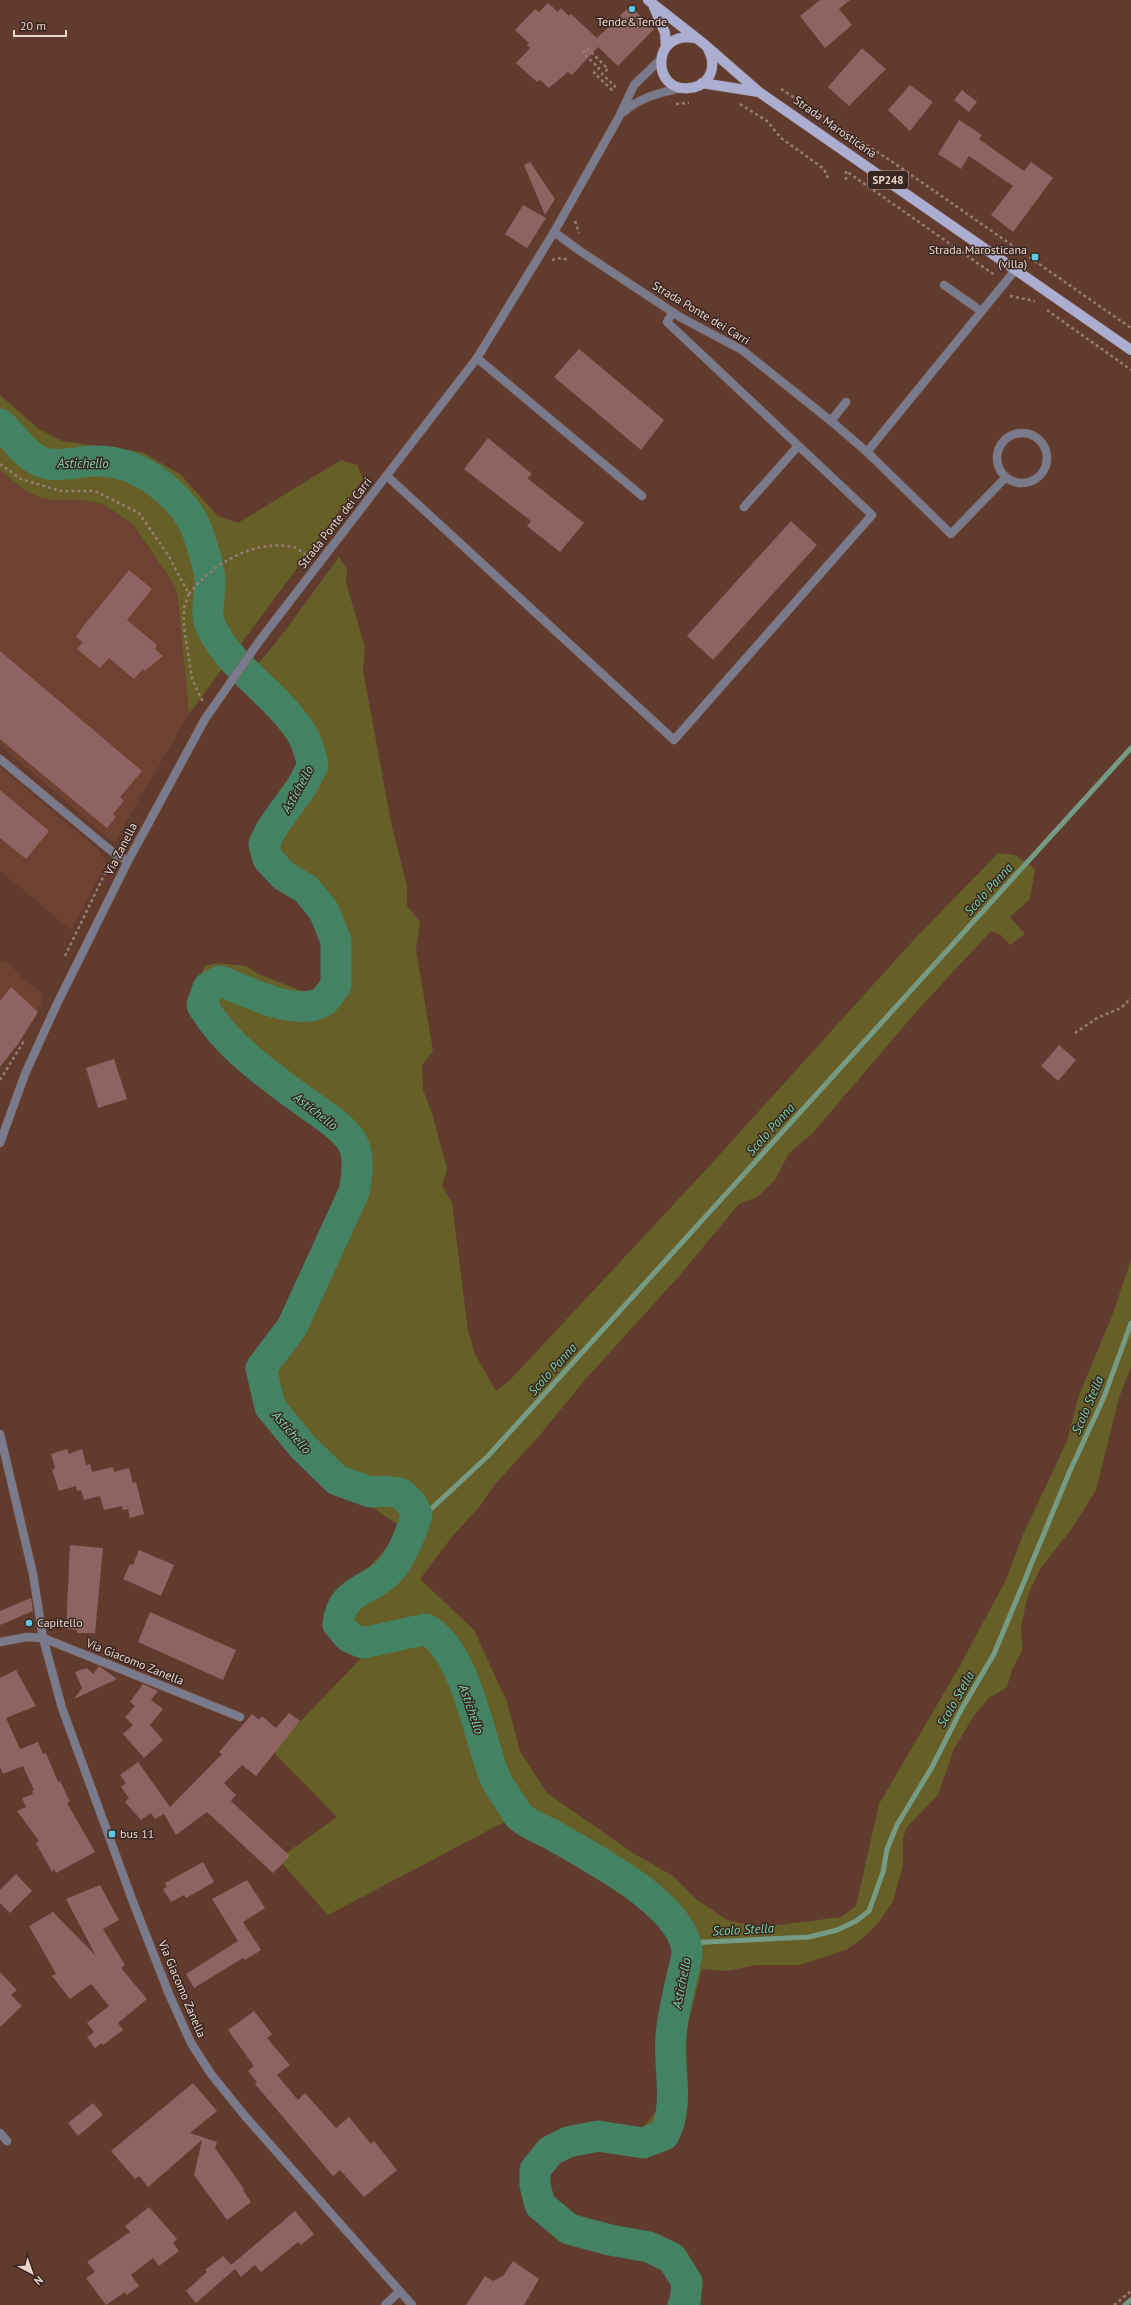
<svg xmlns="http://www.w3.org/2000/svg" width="1131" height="2305" viewBox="0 0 1131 2305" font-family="'PT Sans',sans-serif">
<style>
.built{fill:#6e4232}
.green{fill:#665f28}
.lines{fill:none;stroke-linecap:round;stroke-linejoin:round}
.stream{stroke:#769b84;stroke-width:5}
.river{stroke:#448264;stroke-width:31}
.building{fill:#8f6362}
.service-casing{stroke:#7c5a4e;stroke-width:9}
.minor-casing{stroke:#7c5a4e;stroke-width:9}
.tertiary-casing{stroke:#7c5a4e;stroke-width:9}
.primary-casing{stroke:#7c5a4e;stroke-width:11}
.path{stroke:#9a7b70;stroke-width:2.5;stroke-dasharray:3 3;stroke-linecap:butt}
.service{stroke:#797b8c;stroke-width:8}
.minor{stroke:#797b8c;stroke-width:8}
.tertiary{stroke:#797b8c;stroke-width:8}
.primary{stroke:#abaed0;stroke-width:10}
.poi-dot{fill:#5dc7e8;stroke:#382721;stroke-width:1.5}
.labels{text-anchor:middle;stroke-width:3;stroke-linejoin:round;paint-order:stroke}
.shield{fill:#382721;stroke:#b6a199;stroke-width:1}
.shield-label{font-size:11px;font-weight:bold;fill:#ecd5cd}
.poi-label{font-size:12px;fill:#ecd5cd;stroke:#382721;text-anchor:start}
.street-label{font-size:12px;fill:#ecd5cd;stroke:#382721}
.water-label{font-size:13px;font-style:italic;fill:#78d5a8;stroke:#382721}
</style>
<rect width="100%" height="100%" fill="#603b2e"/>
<!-- built -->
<path class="built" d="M 0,470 L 26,491 L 53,500 L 81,500 L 103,504 L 133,524 L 175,585 L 178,599 L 189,714 L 114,843 L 0,745 Z
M 0,767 L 99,850 L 106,864 L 71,930 L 0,871 Z
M 0,962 L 8,962 L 20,976 L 44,995 L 38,1012 L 18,1044 L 7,1057 L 0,1061 Z"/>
<!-- green -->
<path class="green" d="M 0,395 L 39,429 L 62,441 L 142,452 L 180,474 L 218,516 L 238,523 L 341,460 L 357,465 L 363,479 L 189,714 L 178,599 L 175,586 L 133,524 L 103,504 L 81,500 L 53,500 L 39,497 L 26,491 L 0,470 Z
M 339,557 L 347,569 L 346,583 L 365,647 L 363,671 L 392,827 L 407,886 L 407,906 L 420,922 L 416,950 L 433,1051 L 422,1065 L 423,1090 L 432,1113 L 447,1169 L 442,1186 L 452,1203 L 468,1330 L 475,1354 L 496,1391 L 511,1379 L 702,1174 L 910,944 L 998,853 L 1015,855 L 1035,869 L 1030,899 L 1010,917 L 1025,934 L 1010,945 L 1001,935 L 991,931 L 916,1012 L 812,1134 L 789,1153 L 775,1180 L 757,1197 L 739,1204 L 680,1275 L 584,1381 L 539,1436 L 496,1483 L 480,1506 L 451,1538 L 420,1579 L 474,1630 L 507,1702 L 520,1751 L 547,1793 L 633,1853 L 673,1876 L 697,1900 L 729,1921 L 763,1927 L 841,1917 L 856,1906 L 879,1804 L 958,1669 L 1005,1582 L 1022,1537 L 1067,1441 L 1079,1395 L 1112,1316 L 1131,1260 L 1131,1367 L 1119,1398 L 1096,1490 L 1073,1527 L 1040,1569 L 1028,1595 L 1021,1626 L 1022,1651 L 1012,1670 L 1007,1687 L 989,1698 L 973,1717 L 954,1749 L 938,1795 L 907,1827 L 903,1838 L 903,1865 L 893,1901 L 879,1922 L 862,1939 L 846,1950 L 799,1965 L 757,1965 L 727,1971 L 702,1969 L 684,2038 L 683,2126 L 674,2143 L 647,2156 L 576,2150 L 559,2152 L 549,2162 L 541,2180 L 552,2203 L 544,2218 L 531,2196 L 525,2168 L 527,2160 L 539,2150 L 567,2133 L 641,2130 L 656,2111 L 667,2005 L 679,1969 L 682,1952 L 679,1941 L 674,1932 L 641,1897 L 545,1834 L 524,1827 L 510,1819 L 328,1915 L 278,1859 L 337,1817 L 272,1751 L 368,1651 L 325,1618 L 392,1541 L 400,1526 L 375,1509 L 330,1490 L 304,1468 L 269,1422 L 255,1382 L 255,1363 L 289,1318 L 339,1219 L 351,1166 L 349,1154 L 335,1140 L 294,1111 L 206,1030 L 197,1011 L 195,987 L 205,966 L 217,963 L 246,966 L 259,974 L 302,991 L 306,996 L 328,988 L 324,946 L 308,904 L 255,853 L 254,838 L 260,820 L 278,805 L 297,771 L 295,746 L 240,685 L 278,640 Z"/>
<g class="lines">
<!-- stream -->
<path class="stream" d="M 417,1514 L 431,1509 L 488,1456 L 1131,748
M 687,1943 L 809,1937 L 837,1930 L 856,1921 L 869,1911 L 883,1872 L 887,1849 L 897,1825 L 932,1767 L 961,1710 L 994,1654 L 1069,1473 L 1104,1397 L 1131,1323
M 1125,2305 L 1131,2300"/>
<!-- river -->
<path class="river" d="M 0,424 C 13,435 22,452 37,460 C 54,469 75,462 93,461 C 115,460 135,467 153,479 C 166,488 183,504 191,518 C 198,529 211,571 210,584 C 210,599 204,614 212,629 C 232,669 276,694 300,731 C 307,741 310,753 313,765 L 302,786 L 272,828 L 264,844 L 268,859 L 284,876 L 306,889 L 324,911 L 336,941 L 336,985 C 332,990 326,1001 320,1003 C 294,1016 246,991 220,981 L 208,988 L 202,1005 C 225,1045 268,1075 305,1102 C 320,1113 339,1124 350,1139 C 361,1153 357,1176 354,1192 L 292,1327 L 261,1368 L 270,1407 L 303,1447 L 337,1480 L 370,1492 L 385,1491 L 400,1493 L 411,1503 L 417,1514 C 411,1533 403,1555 390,1570 C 371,1591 341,1589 338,1624 L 349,1637 L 363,1643 L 426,1629 C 467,1652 478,1738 496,1780 C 499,1787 505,1794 509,1801 C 513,1805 515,1812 519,1816 C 527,1824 541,1829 551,1834 C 589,1857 687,1905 687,1954 C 682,1981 673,2008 671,2036 C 668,2070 680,2104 664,2135 L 643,2143 L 598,2136 L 568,2142 L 550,2151 L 535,2170 L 535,2185 L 540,2205 L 569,2229 L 610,2240 L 649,2247 L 672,2258 L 687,2282 L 685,2303 L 683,2305"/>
</g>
<!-- building -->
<path class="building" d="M 820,0 L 850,0 L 839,9 L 852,25 L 825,48 L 800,16 Z
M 548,3 L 558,12 L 561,8 L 569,16 L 571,14 L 597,38 L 630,6 L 654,29 L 618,66 L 598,47 L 572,75 L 568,72 L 549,88 L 540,80 L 537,82 L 516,63 L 530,48 L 527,45 L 529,43 L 515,30 L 535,9 L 539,12 Z
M 862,48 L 886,69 L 849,106 L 828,87 Z
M 910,85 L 933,102 L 910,131 L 888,110 Z
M 962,90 L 977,102 L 969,112 L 954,100 Z
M 959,120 L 982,135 L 979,139 L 1024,171 L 1031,162 L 1053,178 L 1013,232 L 991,215 L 1013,186 L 969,156 L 961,169 L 938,154 Z
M 530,162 L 555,199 L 545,215 L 524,165 Z
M 523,205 L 546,218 L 527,248 L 505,234 Z
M 579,349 L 664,420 L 641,450 L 554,377 Z
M 488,438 L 532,474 L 527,478 L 584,523 L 560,552 L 527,526 L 531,521 L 464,469 Z
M 791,521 L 817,545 L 713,660 L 687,636 Z
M 129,570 L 152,589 L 127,620 L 157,645 L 155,649 L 163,656 L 145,671 L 143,669 L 134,679 L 109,658 L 100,668 L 77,649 L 83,642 L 76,637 L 81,629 Z
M 0,651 L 142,771 L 120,797 L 124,801 L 113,814 L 116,817 L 107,828 L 0,739 Z
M 0,790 L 49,831 L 26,859 L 0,838 Z
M 11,987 L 38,1012 L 18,1044 L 0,1067 L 0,1001 Z
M 1059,1045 L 1076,1060 L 1058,1081 L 1041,1066 Z
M 114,1059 L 127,1099 L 98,1108 L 86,1068 Z
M 67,1449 L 69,1454 L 82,1449 L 86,1465 L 90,1464 L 92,1472 L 113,1467 L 114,1472 L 129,1468 L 133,1483 L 136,1482 L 144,1514 L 130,1518 L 128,1509 L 123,1510 L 122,1506 L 104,1510 L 100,1496 L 84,1500 L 81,1490 L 77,1491 L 76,1486 L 59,1491 L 52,1470 L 55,1468 L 51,1454 Z
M 70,1545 L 103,1548 L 95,1633 L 77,1633 L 77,1630 L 66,1629 Z
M 139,1550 L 174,1565 L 161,1596 L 123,1579 L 130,1564 L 133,1565 Z
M 31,1598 L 33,1611 L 0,1625 L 0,1611 Z
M 150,1612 L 236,1650 L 223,1680 L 138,1642 Z
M 99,1666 L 117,1679 L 74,1699 L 82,1688 L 75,1672 L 87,1668 L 93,1674 Z
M 16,1670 L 36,1706 L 6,1718 L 20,1749 L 38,1742 L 43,1754 L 46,1753 L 58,1782 L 60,1781 L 70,1802 L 67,1803 L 95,1852 L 56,1873 L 54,1869 L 52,1872 L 36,1843 L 39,1841 L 17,1811 L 26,1807 L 22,1798 L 33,1794 L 32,1791 L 34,1790 L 23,1766 L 3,1774 L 0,1767 L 0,1678 Z
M 143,1684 L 158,1691 L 151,1700 L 163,1709 L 150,1725 L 163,1740 L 144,1758 L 123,1734 L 133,1725 L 125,1717 L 135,1706 L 130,1702 Z
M 289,1713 L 300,1721 L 256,1776 L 242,1765 L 224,1783 L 236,1795 L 231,1801 L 290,1856 L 273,1873 L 207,1812 L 176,1835 L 164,1814 L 155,1819 L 151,1813 L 141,1820 L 125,1802 L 129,1798 L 121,1787 L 126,1783 L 120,1775 L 138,1762 L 170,1807 L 222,1754 L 219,1752 L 252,1714 L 259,1720 L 262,1716 L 276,1728 Z
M 203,1862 L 214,1882 L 186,1898 L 184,1895 L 171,1902 L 163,1889 L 167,1887 L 165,1883 Z
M 16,1874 L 32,1891 L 10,1913 L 0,1903 L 0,1890 Z
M 247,1880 L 265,1908 L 243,1922 L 261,1950 L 245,1960 L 243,1958 L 194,1988 L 186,1974 L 238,1941 L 212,1899 Z
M 100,1885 L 119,1920 L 103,1929 L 125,1965 L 121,1968 L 147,1999 L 118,2023 L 123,2030 L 103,2045 L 102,2043 L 95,2048 L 87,2037 L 94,2032 L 87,2023 L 109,2006 L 91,1984 L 70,1999 L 52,1976 L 56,1974 L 29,1926 L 53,1912 L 96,1956 L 66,1899 Z
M 0,1972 L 17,1990 L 11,1995 L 22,2006 L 0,2027 Z
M 254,2011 L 272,2034 L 267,2038 L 290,2065 L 277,2075 L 298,2100 L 305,2093 L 336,2128 L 349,2117 L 371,2144 L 374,2141 L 397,2170 L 364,2197 L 340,2170 L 333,2176 L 255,2084 L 257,2082 L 248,2071 L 254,2066 L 228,2030 Z
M 193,2083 L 217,2111 L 190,2133 L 217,2142 L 215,2148 L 244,2189 L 243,2190 L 251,2202 L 227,2220 L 194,2175 L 202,2140 L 148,2187 L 139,2176 L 135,2179 L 111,2151 Z
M 93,2103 L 103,2115 L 78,2136 L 68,2123 Z
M 149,2207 L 177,2239 L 173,2243 L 179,2251 L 159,2266 L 153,2258 L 131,2275 L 139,2286 L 127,2295 L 125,2292 L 106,2305 L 86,2278 L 95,2272 L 87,2262 L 130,2232 L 125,2226 Z
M 295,2211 L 314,2234 L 301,2245 L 298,2242 L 261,2272 L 255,2265 L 241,2277 L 235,2269 L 196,2303 L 186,2291 L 207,2272 L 205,2270 L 223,2256 L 234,2268 L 231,2265 Z
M 513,2261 L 539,2279 L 524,2305 L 466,2305 L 485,2276 L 493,2281 L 503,2276 Z"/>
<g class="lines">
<defs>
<path id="service" d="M 387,476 L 674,740 L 872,515 L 667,322 L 673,312
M 744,507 L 798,446"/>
<path id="minor" d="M 554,232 L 580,251 L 680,317 L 742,350 L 831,421
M 944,285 L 981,311
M 477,358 L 642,496
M 846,402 L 831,421 L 867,452
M997 458a25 25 0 1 1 50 0a25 25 0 1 1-50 0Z
M 1006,477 L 951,534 L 867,452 L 1016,269
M 0,759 L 115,854 L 128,861
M 43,1638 L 240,1717
M 0,2133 L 7,2141
M 385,2305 L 400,2291"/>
<path id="tertiary" d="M 624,112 C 638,98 662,92 681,88
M 0,1143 L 25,1074 L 55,1008 L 128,861 L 205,719 L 260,640 L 477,358 L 554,232 L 619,117 L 634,85 L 661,59
M 0,1434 L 33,1574 L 43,1638 L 62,1708 L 133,1902 L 169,1994 L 191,2043 L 211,2074 L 245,2116 L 412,2305
M 0,1642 L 27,1637 L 43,1638"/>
<path id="primary" d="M 648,0 L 704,44 L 759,92 L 1131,350
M 654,7 L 665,33 L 666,47
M 695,38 C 650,30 652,93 689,88 C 696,88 704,84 708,78 C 714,69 713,58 708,49
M 702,83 L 759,92"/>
</defs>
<!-- service casing -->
<use href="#service" class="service-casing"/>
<!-- minor casing -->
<use href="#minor" class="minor-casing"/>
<!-- tertiary casing -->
<use href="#tertiary" class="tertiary-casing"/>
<!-- primary casing -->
<use href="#primary" class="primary-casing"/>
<!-- path -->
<path class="path" d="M 587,48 L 608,69 L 602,74 L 615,86 L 612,90 L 594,73 L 599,68 L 583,53 Z
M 781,89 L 894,163 L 1131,328
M 676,104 L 689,103
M 740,104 L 767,121 L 781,138 L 824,169 L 828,178
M 846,180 L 846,171 L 996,276
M 575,221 L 579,233
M 552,260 L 561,258 L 569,260
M 1010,296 L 1035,301
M 1047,310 L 1131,370
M 0,464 L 21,479 L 61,491 L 95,491 L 139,513 L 168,555 L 189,594 L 184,608 L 184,627 L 192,679 L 203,702
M 189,594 C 212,564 254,539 293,547 C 298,548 304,554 309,557
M 65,956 L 109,865
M 1075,1033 L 1097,1018 L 1121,1008 L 1131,998
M 0,1080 L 24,1041
M 1114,2305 L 1131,2291"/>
<!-- service -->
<use href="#service" class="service"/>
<!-- minor -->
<use href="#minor" class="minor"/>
<!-- tertiary -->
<use href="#tertiary" class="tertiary"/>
<!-- primary -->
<use href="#primary" class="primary"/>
</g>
<!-- markers -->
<g class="poi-dot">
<circle cx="632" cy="9" r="4"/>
<rect x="1031" y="253" width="8" height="8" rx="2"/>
<circle cx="29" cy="1623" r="4"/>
<rect x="108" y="1830" width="8" height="8" rx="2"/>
</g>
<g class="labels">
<!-- shield labels -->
<rect class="shield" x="868" y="171" width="40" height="18" rx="3"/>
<g class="shield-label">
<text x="888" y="184">SP248</text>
</g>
<!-- poi labels -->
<g class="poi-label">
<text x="632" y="26" text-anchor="middle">Tende&amp;Tende</text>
<text x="1027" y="254" text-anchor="end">Strada Marosticana<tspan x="1027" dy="14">(villa)</tspan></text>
<text x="37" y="1627">Capitello</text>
<text x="120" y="1838">bus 11</text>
</g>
<!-- street labels -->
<g class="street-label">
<text transform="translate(835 127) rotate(35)" y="4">Strada Marosticana</text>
<text transform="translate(701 313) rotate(31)" y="4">Strada Ponte dei Carri</text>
<text transform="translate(335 523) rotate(-52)" y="4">Strada Ponte dei Carri</text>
<text transform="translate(121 849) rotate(-63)" y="4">Via Zanella</text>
<text transform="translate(135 1662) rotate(22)" y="4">Via Giacomo Zanella</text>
<text transform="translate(182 1989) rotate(67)" y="4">Via Giacomo Zanella</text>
</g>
<!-- water labels -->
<g class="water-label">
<text x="83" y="468">Astichello</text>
<text transform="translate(297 789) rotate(-61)" y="5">Astichello</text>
<text transform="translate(988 889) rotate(-48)" y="5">Scolo Panna</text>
<text transform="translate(316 1111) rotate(38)" y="5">Astichello</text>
<text transform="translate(770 1129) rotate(-48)" y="5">Scolo Panna</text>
<text transform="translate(552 1369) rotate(-48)" y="5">Scolo Panna</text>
<text transform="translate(1087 1405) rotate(-67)" y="5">Scolo Stella</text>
<text transform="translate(292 1432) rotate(49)" y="5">Astichello</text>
<text transform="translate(955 1699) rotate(-60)" y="5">Scolo Stella</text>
<text transform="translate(472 1709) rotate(71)" y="5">Astichello</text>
<text transform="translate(743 1929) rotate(-3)" y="5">Scolo Stella</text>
<text transform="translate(681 1983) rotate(-79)" y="5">Astichello</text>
</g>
</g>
<!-- north arrow -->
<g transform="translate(32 2273) rotate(139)" stroke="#382721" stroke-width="3" paint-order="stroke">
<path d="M0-3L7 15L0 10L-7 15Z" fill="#ecd5cd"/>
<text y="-6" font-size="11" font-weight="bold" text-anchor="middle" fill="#ecd5cd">N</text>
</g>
<!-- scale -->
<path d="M14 30v6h52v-6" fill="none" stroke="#ecd5cd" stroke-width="2"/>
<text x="20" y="30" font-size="12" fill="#ecd5cd" stroke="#382721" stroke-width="3" paint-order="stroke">20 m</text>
</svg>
